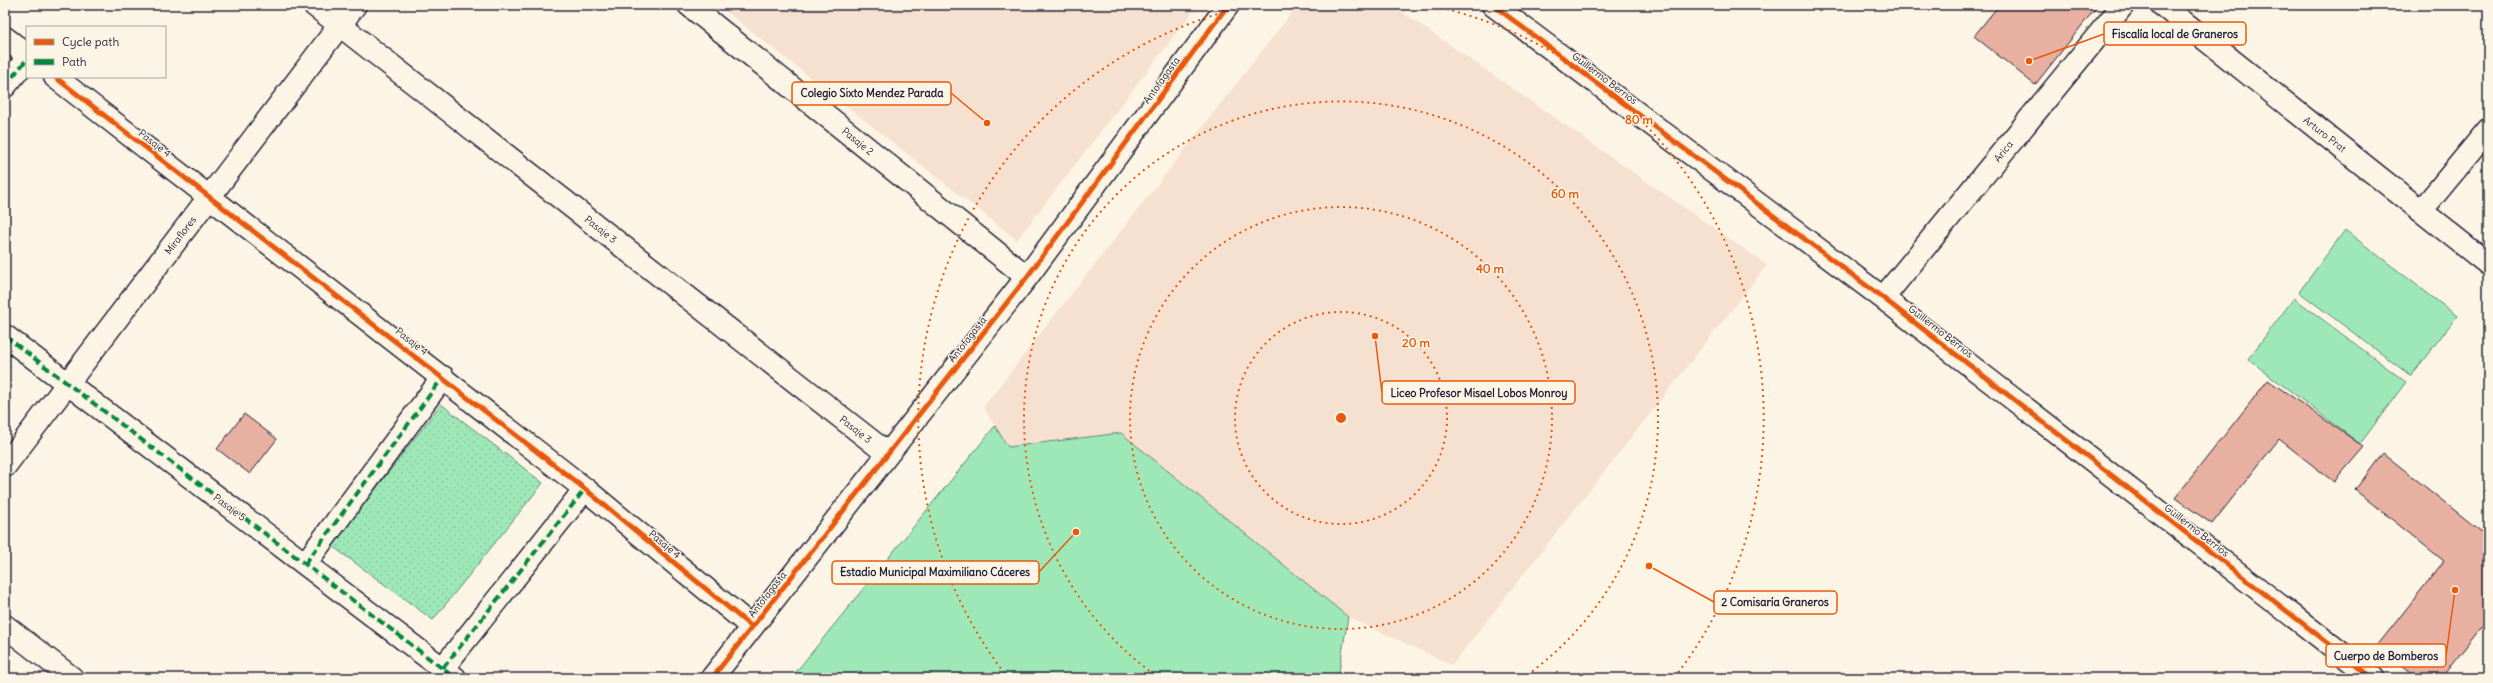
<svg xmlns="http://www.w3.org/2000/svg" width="2493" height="683" viewBox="0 0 2493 683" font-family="Delius,sans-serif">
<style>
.built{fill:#f6e0d0}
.green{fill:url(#green-dots);stroke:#608579}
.pitch{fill:#9ee8b7;stroke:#608579}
.building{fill:#e8b0a0;stroke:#22223b}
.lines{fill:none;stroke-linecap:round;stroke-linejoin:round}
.minor-casing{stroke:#22223b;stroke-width:25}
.minor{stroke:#fcf5e5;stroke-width:22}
.quiet{stroke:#00873e;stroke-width:4;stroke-dasharray:8 4;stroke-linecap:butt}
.cycleway-casing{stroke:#fcf5e5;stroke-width:8}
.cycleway{stroke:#e8590c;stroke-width:5}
.ring{fill:none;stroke:#e8590c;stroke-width:2;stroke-dasharray:2 4}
.labels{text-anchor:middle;stroke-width:3;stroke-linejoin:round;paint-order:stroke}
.street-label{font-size:10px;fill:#22223b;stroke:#fcf5e5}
.centre{fill:#e8590c;stroke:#fcf5e5;stroke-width:2}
.ring-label{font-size:12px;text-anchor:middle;font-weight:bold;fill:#e8590c;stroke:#fcf5e5;stroke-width:3;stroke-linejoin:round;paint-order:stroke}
.leader{fill:none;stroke:#e8590c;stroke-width:1.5}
.callout-dot{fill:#e8590c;stroke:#fcf5e5;stroke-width:1.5}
.callout{fill:#fcf5e5;stroke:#e8590c;stroke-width:1.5}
.callout-label{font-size:11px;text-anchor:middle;font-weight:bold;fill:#22223b}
</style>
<defs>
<pattern id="green-dots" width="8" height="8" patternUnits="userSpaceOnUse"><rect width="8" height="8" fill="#9ee8b7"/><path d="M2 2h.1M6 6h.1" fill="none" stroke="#88c79e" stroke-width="1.8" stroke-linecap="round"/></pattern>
</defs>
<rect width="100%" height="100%" fill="#fcf5e5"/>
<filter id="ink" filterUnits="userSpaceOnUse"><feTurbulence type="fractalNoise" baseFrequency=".025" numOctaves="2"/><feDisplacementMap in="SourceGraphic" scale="8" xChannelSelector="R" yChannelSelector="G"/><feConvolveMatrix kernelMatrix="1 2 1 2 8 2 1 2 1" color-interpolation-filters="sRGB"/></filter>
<g filter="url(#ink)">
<!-- built -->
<path class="built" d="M 718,5 L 1198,5 L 1017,240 Z
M 1298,5 L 1392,5 L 1767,265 L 1452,665 L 1348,617 L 1121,433 L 1008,447 L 983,407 Z"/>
<!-- green -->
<path class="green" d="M 441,404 L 543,483 L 433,620 L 332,546 Z"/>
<!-- pitch -->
<path class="pitch" d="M 2345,230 L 2457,316 L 2411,376 L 2299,292 Z
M 2294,298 L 2406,382 L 2360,444 L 2248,359 Z
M 995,426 L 1008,447 L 1121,433 L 1348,617 L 1338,678 L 791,678 Z"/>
<!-- building -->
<path class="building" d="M 1999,5 L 2098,5 L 2035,85 L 1974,36 Z
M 2268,380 L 2364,447 L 2334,482 L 2279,439 L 2212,524 L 2175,498 Z
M 244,414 L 277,439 L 250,474 L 217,449 Z
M 2383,453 L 2488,537 L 2488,619 L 2441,678 L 2417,678 L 2377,646 L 2444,561 L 2355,490 Z"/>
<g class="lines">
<defs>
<path id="minor" d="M 314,5 L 888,454
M 689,5 L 1027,277
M 1493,5 L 1883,298 L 2373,678
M 2162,5 L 2488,264
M 5,38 L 27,55
M 55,77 L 585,489 L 752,627
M 5,86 L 27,59
M 2421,211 L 2488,130
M 1883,298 L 2123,5
M 5,336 L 455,678
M 5,466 L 355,5
M 305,564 L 443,377
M 5,626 L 72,678
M 443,668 L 585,489
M 712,678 L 1027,277 L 1228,5"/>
</defs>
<!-- minor casing -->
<use href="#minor" class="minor-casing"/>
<!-- minor -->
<use href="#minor" class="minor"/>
<!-- quiet -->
<path class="quiet" d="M 5,86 L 27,59
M 5,336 L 455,678
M 305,564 L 443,377
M 443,668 L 585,489"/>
<defs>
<path id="cycleway" d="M 1493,5 L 1883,298 L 2373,678
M 55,77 L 585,489 L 752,627
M 712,678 L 1027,277 L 1228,5"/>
</defs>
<!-- cycleway casing -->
<use href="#cycleway" class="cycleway-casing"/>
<!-- cycleway -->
<use href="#cycleway" class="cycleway"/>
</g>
</g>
<!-- distance rings -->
<g class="ring">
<circle cx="1341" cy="418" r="106"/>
<circle cx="1341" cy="418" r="211"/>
<path d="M1159 678A317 317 0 1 1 1523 678"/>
<path d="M1008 678A422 422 0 0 1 1253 5M1429 5A422 422 0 0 1 1674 678"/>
</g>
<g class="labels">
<!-- street labels -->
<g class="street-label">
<text transform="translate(1605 78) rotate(37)" y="4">Guillermo Berrios</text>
<text transform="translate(1161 80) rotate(-54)" y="4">Antofagasta</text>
<text transform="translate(2325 134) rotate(38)" y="4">Arturo Prat</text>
<text transform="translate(858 141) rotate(39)" y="4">Pasaje 2</text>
<text transform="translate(155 143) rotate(38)" y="4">Pasaje 4</text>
<text transform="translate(2003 151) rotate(-51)" y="4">Arica</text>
<text transform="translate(601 229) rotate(38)" y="4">Pasaje 3</text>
<text transform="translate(180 235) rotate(-53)" y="4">Miraflores</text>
<text transform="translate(1941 331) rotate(38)" y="4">Guillermo Berrios</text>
<text transform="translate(967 339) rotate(-52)" y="4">Antofagasta</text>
<text transform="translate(412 341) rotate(38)" y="4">Pasaje 4</text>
<text transform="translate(856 429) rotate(38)" y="4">Pasaje 3</text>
<text transform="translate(230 507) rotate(37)" y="4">Pasaje 5</text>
<text transform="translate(2197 530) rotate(38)" y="4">Guillermo Berrios</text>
<text transform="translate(665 544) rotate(40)" y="4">Pasaje 4</text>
<text transform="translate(767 594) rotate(-52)" y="4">Antofagasta</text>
</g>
</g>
<circle cx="1341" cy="418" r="6" class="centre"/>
<g class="ring-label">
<text x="1639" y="124">80 m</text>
<text x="1565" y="198">60 m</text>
<text x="1490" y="273">40 m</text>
<text x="1416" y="347">20 m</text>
</g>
<!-- callouts -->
<path class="leader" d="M2029 61L2104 34M987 123L951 93M1375 336L1382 393M1076 532L1039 572M1649 566L1714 602M2455 590L2446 656"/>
<g class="callout-dot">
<circle cx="2029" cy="61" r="4"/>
<circle cx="987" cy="123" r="4"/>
<circle cx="1375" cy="336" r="4"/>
<circle cx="1076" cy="532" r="4"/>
<circle cx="1649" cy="566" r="4"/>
<circle cx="2455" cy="590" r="4"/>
</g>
<g class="callout">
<rect x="2104" y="22" width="142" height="23" rx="4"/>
<rect x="792" y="82" width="159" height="23" rx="4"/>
<rect x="1382" y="381" width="193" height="23" rx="4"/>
<rect x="832" y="561" width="207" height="23" rx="4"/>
<rect x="1714" y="591" width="123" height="23" rx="4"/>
<rect x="2326" y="644" width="120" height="23" rx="4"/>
</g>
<g class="callout-label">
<text x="2175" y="38">Fiscalía local de Graneros</text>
<text x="872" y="97">Colegio Sixto Mendez Parada</text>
<text x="1479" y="397">Liceo Profesor Misael Lobos Monroy</text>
<text x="935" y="576">Estadio Municipal Maximiliano Cáceres</text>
<text x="1775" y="606">2 Comisaría Graneros</text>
<text x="2386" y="660">Cuerpo de Bomberos</text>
</g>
<!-- margin -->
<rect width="2493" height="683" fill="none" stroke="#fcf5e5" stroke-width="20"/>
<rect x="10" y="10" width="2473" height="663" fill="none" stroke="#22223b" stroke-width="1.5" filter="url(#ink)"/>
<!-- legend -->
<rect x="26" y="26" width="140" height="52" fill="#fcf5e5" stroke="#a5a1a1"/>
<rect x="34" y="39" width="20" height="6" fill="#e8590c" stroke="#a5a1a1"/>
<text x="62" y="46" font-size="12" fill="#22223b">Cycle path</text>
<rect x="34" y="59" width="20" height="6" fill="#00873e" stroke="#a5a1a1"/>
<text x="62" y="66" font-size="12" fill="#22223b">Path</text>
</svg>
